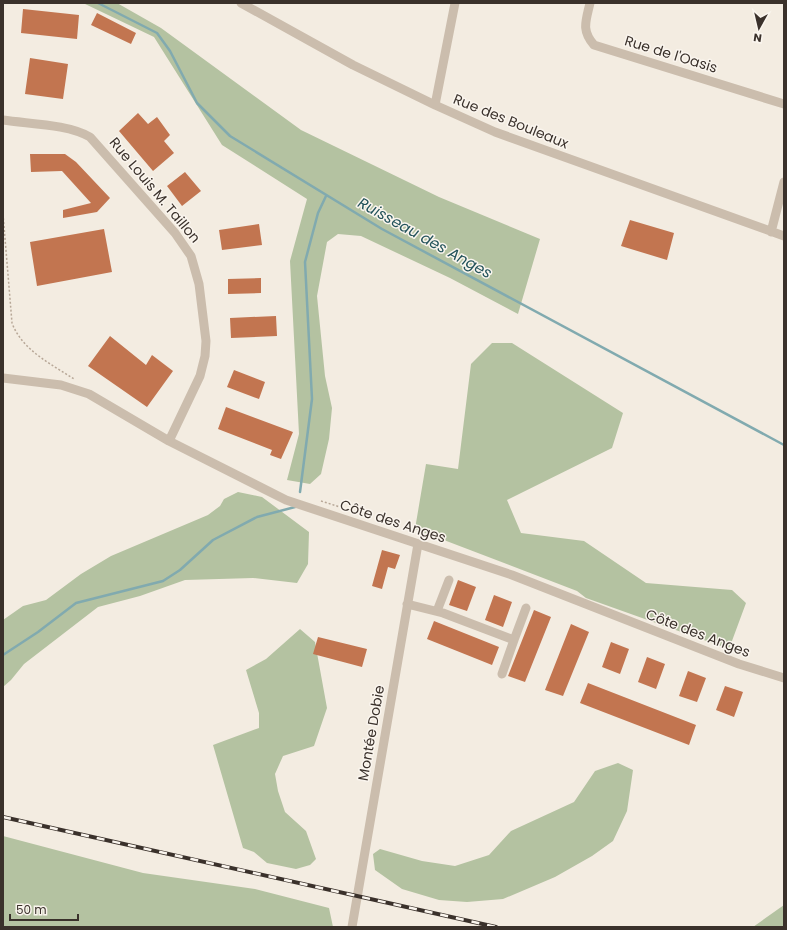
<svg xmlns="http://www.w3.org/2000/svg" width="787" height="930" viewBox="0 0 787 930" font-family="Poppins,sans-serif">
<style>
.green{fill:#b4c2a1}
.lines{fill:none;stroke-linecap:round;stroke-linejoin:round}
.stream{stroke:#81aaaf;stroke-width:2.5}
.building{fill:#c27550}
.path{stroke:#b7a797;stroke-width:1.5;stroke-dasharray:2 2;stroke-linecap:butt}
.minor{stroke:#cbbdad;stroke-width:9}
.rail-casing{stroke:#3a312b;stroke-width:4}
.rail{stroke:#faf5ee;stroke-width:2.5;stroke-dasharray:8;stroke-linecap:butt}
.labels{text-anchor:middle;stroke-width:3;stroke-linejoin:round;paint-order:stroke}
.street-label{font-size:14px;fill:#3a312b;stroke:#faf5ee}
.water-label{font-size:15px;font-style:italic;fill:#22525a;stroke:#faf5ee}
</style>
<rect width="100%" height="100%" fill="#f3ece1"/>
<!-- green -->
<path class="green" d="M 83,3 L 117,3 L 161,28 L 301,130 L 439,197 L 540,239 L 518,314 L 450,278 L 361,236 L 338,234 L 327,242 L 317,296 L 325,376 L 332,408 L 329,439 L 321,474 L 310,484 L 287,480 L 299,434 L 290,261 L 307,199 L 222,145 L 154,37 Z
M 492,343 L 512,343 L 623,413 L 612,448 L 507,500 L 521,533 L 584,541 L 646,583 L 732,590 L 746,603 L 729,649 L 586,598 L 577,591 L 415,529 L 426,464 L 458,469 L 471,364 Z
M 238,492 L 262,497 L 309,532 L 308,564 L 297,583 L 253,578 L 185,580 L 140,596 L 98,607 L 24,664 L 11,680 L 3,687 L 3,620 L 23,606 L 46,600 L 81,574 L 111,556 L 208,515 L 220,506 L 224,499 Z
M 300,629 L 315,642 L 327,708 L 314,746 L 283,756 L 275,774 L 278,791 L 285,812 L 306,831 L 316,859 L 310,865 L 296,869 L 267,863 L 254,852 L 243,848 L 213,745 L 259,728 L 259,713 L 246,670 L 266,659 Z
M 618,763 L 633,770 L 627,811 L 613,841 L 592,856 L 555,877 L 503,899 L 467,902 L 439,900 L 402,889 L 375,870 L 373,854 L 380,849 L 422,861 L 455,866 L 489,855 L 511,831 L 574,802 L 595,771 Z
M 3,836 L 143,873 L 255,889 L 329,908 L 333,927 L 3,927 Z
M 784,905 L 784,927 L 753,927 Z"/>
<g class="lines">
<!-- stream -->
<path class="stream" d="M 98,3 L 157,33 L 170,51 L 197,103 L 230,136 L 382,229 L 784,445
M 300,492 L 312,399 L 305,262 L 318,213 L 326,196
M 3,655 L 38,632 L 76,603 L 163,581 L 180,570 L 213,540 L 257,517 L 295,507"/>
</g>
<!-- building -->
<path class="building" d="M 23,9 L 79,15 L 77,39 L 21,33 Z
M 97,13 L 136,33 L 131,44 L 91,25 Z
M 30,58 L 68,64 L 63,99 L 25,94 Z
M 138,113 L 148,124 L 157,117 L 170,135 L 164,141 L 174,153 L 153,171 L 119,131 Z
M 30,154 L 65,154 L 76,162 L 110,198 L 97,212 L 63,218 L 63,210 L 91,203 L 62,171 L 31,172 Z
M 185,172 L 201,191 L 182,206 L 167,186 Z
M 630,220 L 674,233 L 667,260 L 621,246 Z
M 259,224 L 262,245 L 222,250 L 219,230 Z
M 104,229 L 112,272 L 37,286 L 30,242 Z
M 261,278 L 261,293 L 228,294 L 228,279 Z
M 276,316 L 277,336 L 231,338 L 230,318 Z
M 110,336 L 146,365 L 152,355 L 173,371 L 147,407 L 88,366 Z
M 234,370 L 265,382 L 259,399 L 227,387 Z
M 226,407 L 293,432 L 281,459 L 270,455 L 272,450 L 218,429 Z
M 382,550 L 400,555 L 395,569 L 388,567 L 382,589 L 372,586 Z
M 458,580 L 476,587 L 467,611 L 449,605 Z
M 494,595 L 512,602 L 503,627 L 485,620 Z
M 534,610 L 551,617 L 525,682 L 508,676 Z
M 434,621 L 499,647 L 492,665 L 427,639 Z
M 571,624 L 589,632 L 563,696 L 545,690 Z
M 318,637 L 367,649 L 362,667 L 313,654 Z
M 611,642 L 629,649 L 620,674 L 602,667 Z
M 647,657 L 665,664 L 656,689 L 638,682 Z
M 688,671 L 706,678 L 697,702 L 679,696 Z
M 588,683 L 696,725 L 689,745 L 580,703 Z
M 725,686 L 743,692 L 734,717 L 716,710 Z"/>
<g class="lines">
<!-- path -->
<path class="path" d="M 3,214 L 12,323 C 22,350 51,364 74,379
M 321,501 L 340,507"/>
<!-- minor -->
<path class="minor" d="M 241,3 L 353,65 L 435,105 L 495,132 L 784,236
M 590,3 C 586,21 581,30 594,45 L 784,104
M 435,105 L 455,3
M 3,120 C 29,124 68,124 90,137 L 175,233 L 191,256 L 199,284 L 206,341 L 205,356 L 200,376 L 169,441
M 771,232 L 784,182
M 3,378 L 61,385 L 89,394 L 169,441 L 286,500 L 512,575 L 739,664 L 784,678
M 407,604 L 443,613 L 514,640 L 502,674
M 437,611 L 449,580
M 514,640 L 526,608
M 352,927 L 418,544"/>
<defs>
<path id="rail" d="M 3,817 L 496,927"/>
</defs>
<!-- rail casing -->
<use href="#rail" class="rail-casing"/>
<!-- rail -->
<use href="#rail" class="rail"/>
</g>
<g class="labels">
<!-- street labels -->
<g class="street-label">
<text transform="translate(671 54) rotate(17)" y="5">Rue de l'Oasis</text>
<text transform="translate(511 121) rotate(22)" y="5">Rue des Bouleaux</text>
<text transform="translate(155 190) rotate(50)" y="5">Rue Louis M. Taillon</text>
<text transform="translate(393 521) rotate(18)" y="5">Côte des Anges</text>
<text transform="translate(698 633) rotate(21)" y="5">Côte des Anges</text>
<text transform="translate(371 733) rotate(-80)" y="5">Montée Dobie</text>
</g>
<!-- water labels -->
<g class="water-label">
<text transform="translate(425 238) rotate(29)" y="5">Ruisseau des Anges</text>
</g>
</g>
<!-- border -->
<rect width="787" height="930" fill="none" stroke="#3a312b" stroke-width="8"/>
<!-- north arrow -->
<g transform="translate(759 28) rotate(188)" stroke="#faf5ee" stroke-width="3" paint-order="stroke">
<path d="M0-3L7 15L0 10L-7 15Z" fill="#3a312b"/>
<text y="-6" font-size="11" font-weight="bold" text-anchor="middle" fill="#3a312b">N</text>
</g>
<!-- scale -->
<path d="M10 914v6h68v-6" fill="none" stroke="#3a312b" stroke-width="2"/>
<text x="16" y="914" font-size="12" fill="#3a312b" stroke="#faf5ee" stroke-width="3" paint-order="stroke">50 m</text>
</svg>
